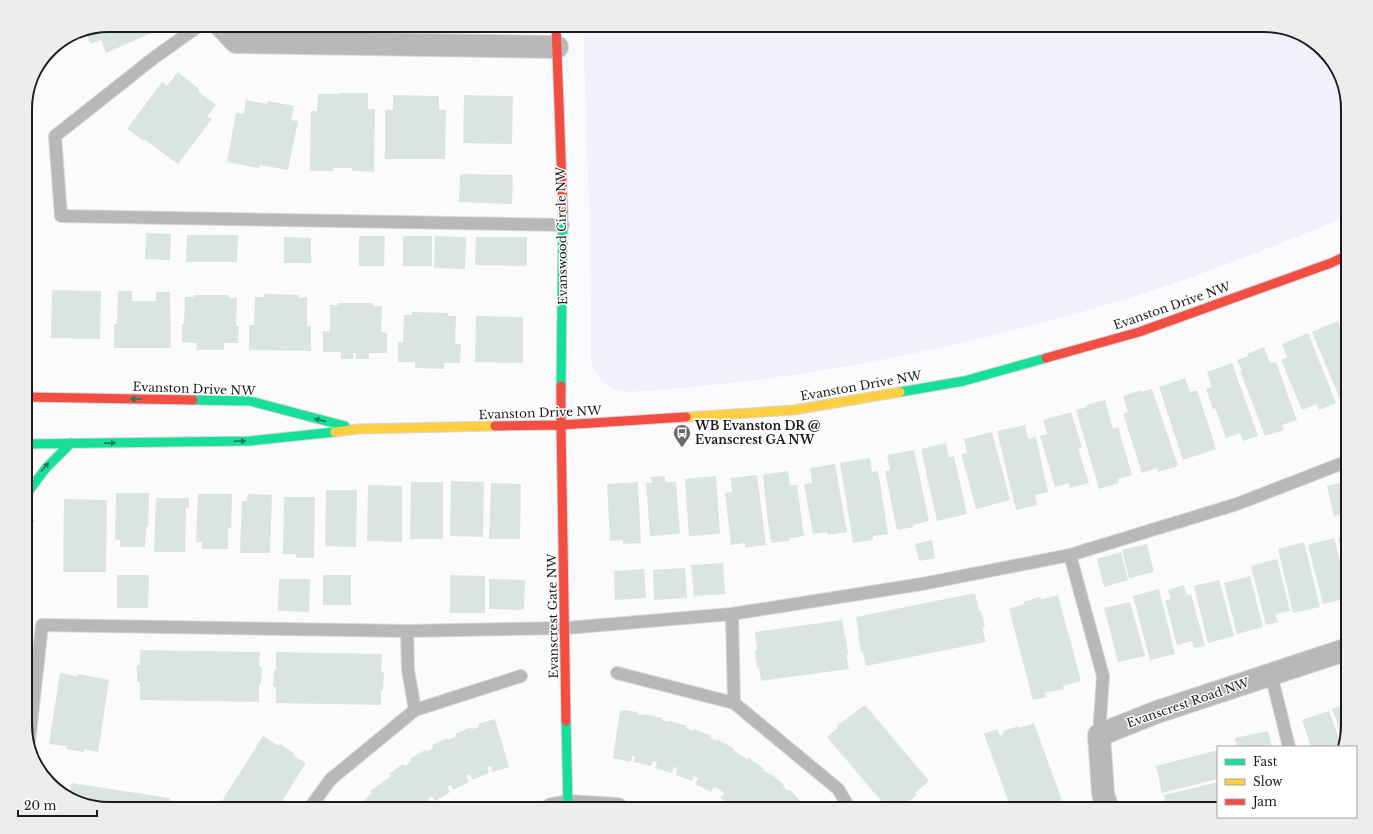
<svg xmlns="http://www.w3.org/2000/svg" width="1373" height="834" viewBox="0 0 1373 834" font-family="'Libre Baskerville',serif">
<style>
.green{fill:#f3f0fd}
.building{fill:#dae5e2}
.lines{fill:none;stroke-linecap:round;stroke-linejoin:round}
.lane-casing{stroke:#d7d7d8;stroke-width:14}
.street-casing{stroke:#d7d7d8;stroke-width:24}
.fast-casing{stroke:#d7d7d8;stroke-width:11}
.slow-casing{stroke:#d7d7d8;stroke-width:11}
.jam-casing{stroke:#d7d7d8;stroke-width:11}
.path{stroke:#bab9bc;stroke-width:2.5;stroke-dasharray:3 2;stroke-linecap:butt}
.lane{stroke:#b8b8b9;stroke-width:12}
.street{stroke:#b8b8b9;stroke-width:22}
.fast{stroke:#16e098;stroke-width:9}
.slow{stroke:#ffcf43;stroke-width:9}
.jam{stroke:#f24e42;stroke-width:9}
.oneway{fill:#187d5b}
.labels{text-anchor:middle;stroke-width:3;stroke-linejoin:round;paint-order:stroke}
.street-label{font-size:12px;fill:#1b1a1e;stroke:#fff}
.poi-label{font-size:12px;font-weight:bold;fill:#1b1a1e;stroke:#fff;text-anchor:start}
.rim{fill:none;stroke:#1b1a1e;stroke-width:2}
</style>
<rect width="100%" height="100%" fill="#fbfafd"/>
<!-- green -->
<path class="green" d="M 583,25 L 1264,25 L 1306,36 L 1337,67 L 1348,104 L 1348,216 C 1288,241 1227,265 1166,286 C 1112,304 1058,319 1003,333 C 879,364 753,385 625,392 C 604,388 599,381 591,362 L 590,235 Z"/>
<!-- building -->
<path class="building" d="M 109,25 L 155,25 L 152,27 L 154,32 L 106,53 L 101,40 L 91,44 L 84,30 Z
M 178,72 L 199,89 L 198,91 L 216,105 L 207,116 L 212,119 L 178,164 L 155,147 L 145,140 L 144,141 L 127,129 L 162,82 L 167,86 Z
M 340,93 L 368,93 L 368,109 L 375,109 L 374,172 L 352,171 L 352,168 L 333,168 L 333,171 L 310,171 L 311,111 L 317,111 L 318,94 L 340,94 Z
M 393,95 L 439,96 L 439,110 L 446,110 L 445,159 L 385,159 L 385,110 L 393,110 Z
M 464,95 L 513,96 L 512,144 L 463,143 Z
M 246,100 L 267,104 L 268,101 L 294,106 L 291,120 L 298,121 L 288,170 L 260,165 L 259,168 L 227,162 L 236,113 L 244,114 Z
M 460,174 L 513,175 L 512,204 L 459,202 Z
M 146,233 L 171,234 L 170,260 L 145,259 Z
M 187,235 L 238,235 L 237,262 L 186,262 Z
M 359,236 L 385,236 L 384,266 L 359,266 Z
M 403,236 L 432,236 L 432,266 L 403,266 Z
M 435,236 L 466,237 L 465,269 L 434,268 Z
M 284,237 L 311,238 L 311,263 L 284,263 Z
M 476,237 L 527,237 L 527,266 L 475,265 Z
M 52,290 L 101,291 L 100,339 L 51,338 Z
M 118,291 L 132,291 L 132,301 L 156,301 L 156,292 L 170,292 L 171,348 L 114,348 L 114,324 L 117,324 Z
M 264,294 L 299,295 L 299,298 L 307,297 L 307,326 L 311,326 L 311,351 L 249,350 L 249,325 L 254,325 L 255,297 L 264,297 Z
M 194,295 L 229,295 L 229,298 L 237,298 L 236,326 L 239,326 L 238,343 L 224,343 L 224,350 L 196,350 L 197,343 L 182,342 L 182,324 L 184,324 L 185,297 L 194,297 Z
M 338,303 L 373,303 L 373,306 L 382,306 L 381,332 L 387,333 L 387,353 L 369,353 L 369,359 L 356,359 L 356,353 L 353,353 L 353,359 L 341,359 L 341,352 L 323,352 L 323,331 L 330,332 L 330,305 L 338,305 Z
M 412,312 L 448,313 L 448,316 L 456,316 L 455,344 L 461,344 L 460,363 L 444,363 L 444,369 L 415,368 L 415,362 L 398,362 L 398,342 L 403,342 L 404,315 L 412,315 Z
M 476,316 L 523,317 L 523,363 L 475,362 Z
M 1338,321 L 1348,345 L 1348,401 L 1342,404 L 1312,332 Z
M 1308,333 L 1336,403 L 1319,410 L 1317,404 L 1302,410 L 1281,360 L 1287,357 L 1282,344 Z
M 1264,347 L 1270,363 L 1276,362 L 1297,420 L 1282,425 L 1284,430 L 1265,436 L 1240,371 L 1242,371 L 1237,360 L 1248,356 L 1247,354 Z
M 1232,363 L 1258,436 L 1243,441 L 1240,433 L 1226,438 L 1215,408 L 1213,409 L 1206,389 L 1212,387 L 1207,372 Z
M 1185,378 L 1190,392 L 1197,390 L 1216,449 L 1183,460 L 1159,387 Z
M 1152,389 L 1178,466 L 1158,472 L 1157,468 L 1142,473 L 1123,414 L 1128,412 L 1123,396 L 1141,390 L 1141,392 Z
M 1105,400 L 1113,429 L 1118,427 L 1132,475 L 1118,479 L 1119,483 L 1099,489 L 1076,410 L 1087,407 L 1086,405 Z
M 1071,412 L 1082,447 L 1078,449 L 1089,483 L 1070,488 L 1069,483 L 1055,487 L 1040,436 L 1047,434 L 1043,420 Z
M 1025,425 L 1028,439 L 1036,437 L 1048,492 L 1035,495 L 1037,505 L 1016,510 L 997,431 Z
M 992,432 L 1010,500 L 976,509 L 961,454 L 967,453 L 964,439 Z
M 946,443 L 949,458 L 954,456 L 967,514 L 937,521 L 921,449 Z
M 914,450 L 929,521 L 913,525 L 914,527 L 897,530 L 885,471 L 890,470 L 887,455 Z
M 870,458 L 872,472 L 878,471 L 888,534 L 873,536 L 873,540 L 853,543 L 840,463 Z
M 835,464 L 847,532 L 828,535 L 827,532 L 813,534 L 804,484 L 812,483 L 810,468 Z
M 788,471 L 790,485 L 797,485 L 804,536 L 789,538 L 789,541 L 771,543 L 767,515 L 763,475 Z
M 757,475 L 766,545 L 745,548 L 745,543 L 731,545 L 725,493 L 732,492 L 731,478 Z
M 665,476 L 665,482 L 676,482 L 680,534 L 650,536 L 646,483 L 652,483 L 651,477 Z
M 716,476 L 720,534 L 689,536 L 685,479 Z
M 451,481 L 484,482 L 483,537 L 450,536 Z
M 1348,481 L 1348,513 L 1334,516 L 1327,486 Z
M 411,482 L 443,482 L 443,539 L 410,539 Z
M 638,482 L 641,543 L 623,544 L 623,540 L 610,541 L 607,484 Z
M 491,483 L 521,484 L 520,539 L 489,539 Z
M 368,485 L 402,486 L 402,542 L 367,541 Z
M 326,490 L 357,490 L 356,547 L 325,546 Z
M 116,493 L 149,493 L 148,527 L 146,527 L 145,547 L 120,547 L 120,540 L 115,540 Z
M 198,494 L 232,494 L 231,528 L 228,528 L 228,549 L 202,549 L 202,542 L 196,542 Z
M 248,494 L 272,495 L 270,553 L 240,553 L 242,501 L 247,501 Z
M 284,497 L 315,497 L 314,558 L 296,558 L 296,554 L 283,554 Z
M 156,498 L 189,498 L 189,508 L 186,507 L 185,552 L 154,552 Z
M 64,499 L 107,500 L 106,572 L 63,572 Z
M 1348,535 L 1348,575 L 1347,576 L 1338,538 Z
M 1334,538 L 1348,591 L 1348,598 L 1323,604 L 1308,545 Z
M 932,540 L 935,558 L 919,561 L 915,544 Z
M 1304,542 L 1320,607 L 1293,613 L 1278,549 Z
M 1147,544 L 1154,572 L 1129,578 L 1122,550 Z
M 1121,552 L 1128,580 L 1104,587 L 1097,559 Z
M 1277,559 L 1290,611 L 1275,614 L 1278,622 L 1266,625 L 1251,566 Z
M 723,563 L 725,594 L 694,596 L 691,565 Z
M 685,568 L 687,598 L 654,600 L 653,570 Z
M 644,569 L 646,598 L 615,600 L 614,571 Z
M 117,575 L 149,575 L 148,608 L 117,608 Z
M 323,575 L 351,575 L 351,605 L 323,605 Z
M 450,575 L 485,576 L 485,613 L 450,613 Z
M 1250,576 L 1263,627 L 1237,634 L 1224,583 Z
M 279,579 L 310,579 L 309,612 L 278,611 Z
M 489,579 L 525,580 L 524,610 L 489,609 Z
M 1219,580 L 1234,636 L 1208,643 L 1194,586 Z
M 1184,585 L 1187,595 L 1191,594 L 1205,646 L 1194,648 L 1192,641 L 1177,645 L 1165,600 L 1171,599 L 1168,590 Z
M 1159,589 L 1175,654 L 1150,660 L 1133,596 Z
M 975,593 L 979,611 L 981,611 L 985,627 L 982,628 L 986,642 L 866,666 L 863,652 L 861,652 L 858,636 L 859,635 L 856,617 Z
M 1058,595 L 1081,681 L 1063,686 L 1064,689 L 1045,693 L 1046,697 L 1033,700 L 1009,609 L 1024,604 L 1023,602 L 1040,597 L 1041,600 Z
M 1130,602 L 1145,656 L 1118,662 L 1104,608 Z
M 842,620 L 845,637 L 846,637 L 848,655 L 846,655 L 849,669 L 761,681 L 759,667 L 757,667 L 755,650 L 757,650 L 755,632 Z
M 140,650 L 260,652 L 259,667 L 262,667 L 261,684 L 259,684 L 259,702 L 140,700 L 140,682 L 137,682 L 137,665 L 140,665 Z
M 276,652 L 382,654 L 381,672 L 384,672 L 383,690 L 381,690 L 381,705 L 276,703 L 276,687 L 273,687 L 274,670 L 276,670 Z
M 60,673 L 77,676 L 78,674 L 109,680 L 98,752 L 84,749 L 84,752 L 66,749 L 67,746 L 49,744 Z
M 1348,704 L 1348,725 L 1344,741 L 1332,709 Z
M 865,705 L 929,781 L 915,793 L 917,795 L 904,805 L 903,804 L 896,809 L 888,809 L 827,737 L 838,728 L 837,726 Z
M 620,710 L 638,712 L 637,714 L 644,715 L 645,714 L 662,718 L 662,720 L 669,722 L 670,721 L 687,726 L 686,728 L 693,731 L 694,729 L 711,736 L 710,738 L 717,741 L 717,739 L 733,748 L 733,750 L 748,760 L 749,758 L 764,769 L 763,770 L 769,774 L 770,773 L 784,785 L 783,786 L 788,791 L 790,790 L 802,803 L 796,809 L 738,809 L 742,805 L 739,803 L 735,808 L 720,798 L 724,793 L 719,789 L 714,787 L 711,792 L 695,784 L 698,778 L 694,776 L 692,781 L 676,775 L 677,768 L 674,767 L 672,773 L 655,768 L 657,762 L 653,761 L 651,766 L 634,762 L 635,756 L 632,756 L 631,762 L 613,758 Z
M 1329,711 L 1342,747 L 1311,747 L 1302,720 Z
M 495,719 L 509,767 L 492,772 L 491,766 L 487,767 L 489,773 L 472,780 L 470,774 L 466,776 L 469,782 L 453,790 L 451,785 L 447,786 L 450,792 L 435,801 L 432,796 L 428,798 L 432,804 L 424,809 L 352,809 L 356,804 L 358,806 L 372,793 L 370,791 L 391,776 L 389,774 L 403,764 L 405,766 L 411,761 L 410,759 L 425,750 L 426,752 L 433,748 L 432,745 L 447,738 L 448,740 L 456,736 L 455,734 L 471,727 L 472,729 L 479,727 L 478,724 Z
M 1034,723 L 1065,809 L 1011,809 L 984,734 L 997,729 L 1000,736 L 1004,734 L 1003,731 L 1019,726 L 1019,728 Z
M 1268,731 L 1272,747 L 1237,747 L 1235,738 Z
M 263,736 L 279,746 L 280,744 L 294,753 L 293,755 L 306,763 L 277,809 L 217,809 Z
M 1218,750 L 1218,779 L 1162,793 L 1156,766 Z
M 1218,782 L 1218,809 L 1167,809 L 1164,795 Z
M 71,783 L 170,798 L 169,809 L 109,809 L 69,798 Z"/>
<g class="lines">
<defs>
<path id="lane" d="M 200,25 L 155,57 L 55,136 L 61,216 L 563,225
M 1070,555 L 1103,676 L 1099,735
M 732,614 L 734,703
M 407,631 L 408,670 L 415,710
M 617,673 L 734,703 L 838,789 L 850,809
M 1271,674 L 1289,747
M 29,742 L 42,625 L 407,631 L 566,628 L 732,614 L 922,584 L 1070,555 L 1237,504 L 1348,461
M 309,809 L 331,779 L 415,710 L 521,676"/>
<path id="street" d="M 220,25 L 236,42 L 557,47
M 552,809 L 568,806 L 617,809
M 1107,809 L 1103,793 L 1099,735 L 1157,712 L 1348,649"/>
<path id="fast" d="M 561,386 L 563,212
M 900,392 L 964,381 L 1046,358
M 193,400 L 250,401 L 345,426
M 25,444 L 250,441 L 335,432
M 25,496 L 46,468 L 71,443
M 566,721 L 568,806"/>
<path id="slow" d="M 686,417 L 794,410 L 900,392
M 335,432 L 358,429 L 495,426"/>
<path id="jam" d="M 556,25 L 563,212
M 1046,358 L 1139,332 L 1331,263 L 1348,255
M 561,386 L 561,425 L 566,721
M 25,397 L 193,400
M 495,426 L 561,425 L 686,417"/>
</defs>
<!-- lane casing -->
<use href="#lane" class="lane-casing"/>
<!-- street casing -->
<use href="#street" class="street-casing"/>
<!-- fast casing -->
<use href="#fast" class="fast-casing"/>
<!-- slow casing -->
<use href="#slow" class="slow-casing"/>
<!-- jam casing -->
<use href="#jam" class="jam-casing"/>
<!-- path -->
<path class="path" d="M 25,184 L 26,210 L 27,368
M 25,541 L 33,519"/>
<!-- lane -->
<use href="#lane" class="lane"/>
<!-- street -->
<use href="#street" class="street"/>
<!-- fast -->
<use href="#fast" class="fast"/>
<!-- slow -->
<use href="#slow" class="slow"/>
<!-- jam -->
<use href="#jam" class="jam"/>
</g>
<!-- one-way arrows -->
<defs><path id="oneway-solid" d="M-6-.8H1V-3.2L6.5 0L1 3.2V.8H-6Z"/></defs>
<g class="oneway">
<use href="#oneway-solid" transform="translate(136 399) rotate(-179)"/>
<use href="#oneway-solid" transform="translate(320 420) rotate(-165)"/>
<use href="#oneway-solid" transform="translate(240 441) rotate(-1)"/>
<use href="#oneway-solid" transform="translate(110 443) rotate(-1)"/>
<use href="#oneway-solid" transform="translate(45 467) rotate(-50)"/>
</g>
<!-- icons -->
<defs>
<symbol id="bus-pin" viewBox="-11 -11 22 30"><path d="M0 17L-7.5 6A9.5 9.5 0 1 1 7.5 6Z" fill="#69686c" stroke="#fff"/><path d="M-5-6H5V4H4V6H2V4H-2V6H-4V4H-5ZM-3.5-4V0h7V-4ZM-3.5 1.2v1.5H-2V1.2ZM2 1.2v1.5H3.5V1.2Z" fill="#fff"/></symbol>
</defs>
<g fill-rule="evenodd">
<use href="#bus-pin" x="672" y="423" width="20" height="27"/>
</g>
<g class="labels">
<!-- street labels -->
<g class="street-label">
<text transform="translate(562 236) rotate(-91)" y="4">Evanswood Circle NW</text>
<text transform="translate(1172 306) rotate(-19)" y="4">Evanston Drive NW</text>
<text transform="translate(861 386) rotate(-10)" y="4">Evanston Drive NW</text>
<text transform="translate(194 389) rotate(2)" y="4">Evanston Drive NW</text>
<text transform="translate(540 413) rotate(-2)" y="4">Evanston Drive NW</text>
<text transform="translate(553 616) rotate(-91)" y="4">Evanscrest Gate NW</text>
<text transform="translate(1188 703) rotate(-19)" y="4">Evanscrest Road NW</text>
</g>
<!-- poi labels -->
<g class="poi-label">
<text x="695" y="430">WB Evanston DR @<tspan x="695" dy="14">Evanscrest GA NW</tspan></text>
</g>
</g>
<!-- crop -->
<path d="M0 0H1373V834H0ZM109 32H1264A77 77 0 0 1 1341 109V725A77 77 0 0 1 1264 802H109A77 77 0 0 1 32 725V109A77 77 0 0 1 109 32Z" fill="#ededed" fill-rule="evenodd"/>
<path class="rim" d="M109 32H1264A77 77 0 0 1 1341 109V725A77 77 0 0 1 1264 802H109A77 77 0 0 1 32 725V109A77 77 0 0 1 109 32Z"/>
<!-- legend -->
<rect x="1217" y="746" width="140" height="72" fill="#ffffff" stroke="#a4a3a5"/>
<rect x="1225" y="759" width="20" height="6" fill="#16e098" stroke="#a4a3a5"/>
<text x="1253" y="766" font-size="12" fill="#1b1a1e">Fast</text>
<rect x="1225" y="779" width="20" height="6" fill="#ffcf43" stroke="#a4a3a5"/>
<text x="1253" y="786" font-size="12" fill="#1b1a1e">Slow</text>
<rect x="1225" y="799" width="20" height="6" fill="#f24e42" stroke="#a4a3a5"/>
<text x="1253" y="806" font-size="12" fill="#1b1a1e">Jam</text>
<!-- scale -->
<path d="M18 810v6h79v-6" fill="none" stroke="#1b1a1e" stroke-width="2"/>
<text x="24" y="810" font-size="12" fill="#1b1a1e" stroke="#ffffff" stroke-width="3" paint-order="stroke">20 m</text>
</svg>
